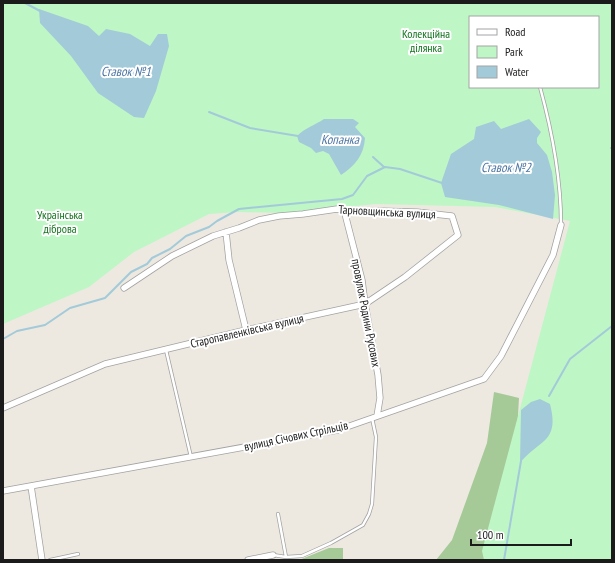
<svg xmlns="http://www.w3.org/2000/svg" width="615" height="563" viewBox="0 0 615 563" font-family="'PT Sans Narrow',sans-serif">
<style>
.forest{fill:#a5ca98}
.park{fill:#bff6c6;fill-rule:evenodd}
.water{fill:#a3cad9}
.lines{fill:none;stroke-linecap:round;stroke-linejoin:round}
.stream{stroke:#a3cad9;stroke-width:2}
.service-casing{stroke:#a2a2a2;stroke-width:4}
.minor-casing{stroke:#a2a2a2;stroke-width:7}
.service{stroke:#fff;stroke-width:2.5}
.minor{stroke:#fff;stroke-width:5.5}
.labels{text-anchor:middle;stroke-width:4;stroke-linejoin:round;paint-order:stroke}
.park-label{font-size:12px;fill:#10731c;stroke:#fff}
.street-label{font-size:12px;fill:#1b1b1b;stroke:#fff}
.water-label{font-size:13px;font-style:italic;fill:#4d76a5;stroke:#fff}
</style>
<rect width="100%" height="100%" fill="#ede9e1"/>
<!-- forest -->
<path class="forest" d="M 494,392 L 519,398 L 516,450 L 612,401 L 612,560 L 436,560 L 452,540 L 487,443 Z
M 329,548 L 343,548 L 343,560 L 299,560 Z"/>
<!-- park -->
<path class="park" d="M 3,3 L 612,3 L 612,560 L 484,560 L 482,551 L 570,221 L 495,207 L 376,204 L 286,213 L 237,212 L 209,214 L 134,252 L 89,287 L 3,324 ZM 470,17 L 598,17 L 598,87 L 470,87 Z"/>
<!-- water -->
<path class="water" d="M 39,9 L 88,26 L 99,36 L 106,29 L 130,34 L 150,46 L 158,34 L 167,34 L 169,46 L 156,91 L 144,118 L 134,117 L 98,93 L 71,56 L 40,23 Z
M 324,119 L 353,119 L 359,123 L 355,127 L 365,138 C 364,155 355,166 341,175 L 329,154 L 323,151 L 316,153 L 311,148 L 299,142 L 297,136 C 305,128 315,125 324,119 Z
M 529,119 L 541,132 L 537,138 L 537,143 L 547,155 L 552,172 L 555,195 L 553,219 L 499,205 L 445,197 L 441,183 L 451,154 L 474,139 L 476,127 L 494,121 L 501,129 Z
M 540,399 L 550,404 C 560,443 539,439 520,463 L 521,410 L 531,402 Z"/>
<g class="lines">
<!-- stream -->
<path class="stream" d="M 25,3 L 40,11
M 209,112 L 250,128 L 298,136
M 611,148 L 612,148
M 373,157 L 384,167
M 3,339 L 17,331 L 45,325 L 70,308 L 105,298 L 131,272 L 147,264 L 152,258 L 170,249 L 186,236 L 209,227 L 217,221 L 239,209 L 342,199 L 353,195 L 367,176 L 385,167 L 400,169 L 442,183
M 549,396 L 570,359 L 612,326
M 504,560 L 521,461"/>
<defs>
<path id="service" d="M 540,87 C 552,131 561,178 561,224
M 166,350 L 191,457
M 278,514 L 286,557
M 273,555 L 286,557 L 302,556 L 331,543 L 363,525 L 369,514 L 372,504 L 376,437 L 372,418
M 50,560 L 78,554"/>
<path id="minor" d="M 344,210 L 362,280 L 365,304 L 378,375 L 380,398 L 377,416
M 226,232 L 229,260 L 246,330
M 3,408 L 105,364 L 246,330 L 365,304 L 405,277 L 458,235 L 452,216 L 417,212 L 344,210 L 337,209 L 303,214 L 279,216 L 259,220 L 239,228 L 213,236 L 172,256 L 124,288
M 31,486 L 42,560
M 3,491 L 338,430 L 484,379 L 501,356 L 553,255 L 561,225
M 248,560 L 273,555"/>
</defs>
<!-- service casing -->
<use href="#service" class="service-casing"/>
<!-- minor casing -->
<use href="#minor" class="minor-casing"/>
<!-- service -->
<use href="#service" class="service"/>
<!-- minor -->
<use href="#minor" class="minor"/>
</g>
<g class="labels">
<!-- park labels -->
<g class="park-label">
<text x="426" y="38">Колекційна<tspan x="426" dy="14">ділянка</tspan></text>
<text x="60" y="219">Українська<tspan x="60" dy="14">діброва</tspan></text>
</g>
<!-- street labels -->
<g class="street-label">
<text transform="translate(387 212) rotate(3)" y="4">Тарновщинська вулиця</text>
<text transform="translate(366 313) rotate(79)" y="4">провулок Родини Русових</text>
<text transform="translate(247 331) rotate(-13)" y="4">Старопавленківська вулиця</text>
<text transform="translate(296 436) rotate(-12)" y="4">вулиця Січових Стрільців</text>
</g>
<!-- water labels -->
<g class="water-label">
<text x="126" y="76">Ставок №1</text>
<text x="340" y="144">Копанка</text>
<text x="506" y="172">Ставок №2</text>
</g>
</g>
<!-- border -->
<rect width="615" height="563" fill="none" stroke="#1b1b1b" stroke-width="8"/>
<!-- legend -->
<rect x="469" y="16" width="130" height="72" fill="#ffffff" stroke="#a4a4a4"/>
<rect x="477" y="29" width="20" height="6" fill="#ffffff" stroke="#a4a4a4"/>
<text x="505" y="36" font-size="12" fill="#1b1b1b">Road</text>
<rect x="477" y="46" width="20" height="12" fill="#bff6c6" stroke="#a4a4a4"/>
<text x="505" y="56" font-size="12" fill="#1b1b1b">Park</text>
<rect x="477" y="66" width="20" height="12" fill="#a3cad9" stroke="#a4a4a4"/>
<text x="505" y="76" font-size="12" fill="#1b1b1b">Water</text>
<!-- scale -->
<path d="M471 539v6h100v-6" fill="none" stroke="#1b1b1b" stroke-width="2"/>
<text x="477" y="539" font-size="12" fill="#1b1b1b" stroke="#ffffff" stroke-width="3" paint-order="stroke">100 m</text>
</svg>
